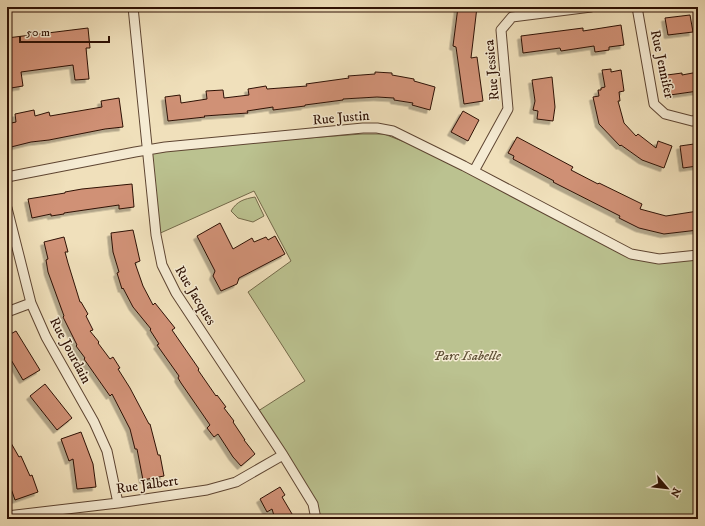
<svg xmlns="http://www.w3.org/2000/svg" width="705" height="526" viewBox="0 0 705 526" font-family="'IM FELL DW Pica',serif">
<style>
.green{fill:#bbc290;stroke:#746a4a}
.building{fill:#d09176;stroke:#2e1104;filter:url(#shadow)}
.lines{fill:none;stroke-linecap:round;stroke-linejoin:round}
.minor-casing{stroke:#5e4532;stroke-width:11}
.minor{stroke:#f5ebd3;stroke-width:9}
.labels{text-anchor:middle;stroke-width:3;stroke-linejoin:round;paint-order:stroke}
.street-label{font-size:14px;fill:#2e1104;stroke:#f5ebd3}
.park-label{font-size:14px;font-style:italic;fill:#5f4f35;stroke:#f5ebd3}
</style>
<defs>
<filter id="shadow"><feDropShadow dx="-3.5" dy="3.5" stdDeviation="0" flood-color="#0004"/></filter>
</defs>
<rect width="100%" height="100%" fill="#f0e0bb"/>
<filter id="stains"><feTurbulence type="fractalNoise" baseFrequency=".005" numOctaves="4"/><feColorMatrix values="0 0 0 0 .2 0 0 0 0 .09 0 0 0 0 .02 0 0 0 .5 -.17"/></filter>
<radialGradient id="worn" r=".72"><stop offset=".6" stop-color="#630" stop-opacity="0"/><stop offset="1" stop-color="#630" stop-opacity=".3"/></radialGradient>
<!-- green -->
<path class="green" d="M 362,134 L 384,134 L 454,161 L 459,168 L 631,254 L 659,259 L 698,255 L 698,519 L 316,519 L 313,504 L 255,413 L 305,381 L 248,292 L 291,261 L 254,191 L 156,235 L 144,150 Z
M 255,197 L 264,216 L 253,222 L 238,218 L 231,211 C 237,201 244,199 255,197 Z"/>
<!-- building -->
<path class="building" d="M 458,7 L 477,7 L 471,58 L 477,57 L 483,101 L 464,104 L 456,47 L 453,46 Z
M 690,15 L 693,32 L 668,35 L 665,18 Z
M 621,25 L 624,45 L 609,47 L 609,50 L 595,52 L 594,46 L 561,51 L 560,48 L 523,53 L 521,36 L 583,28 L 583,31 Z
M 88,28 L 90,48 L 86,48 L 89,79 L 75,80 L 73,65 L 21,72 L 23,86 L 11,88 L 9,72 L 7,72 L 7,38 Z
M 611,69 L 611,72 L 621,70 L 624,91 L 619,92 L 620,101 L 618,101 L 624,123 L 636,136 L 638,134 L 656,148 L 658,141 L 672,146 L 664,168 L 642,160 L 621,145 L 620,146 L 599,124 L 593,97 L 599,96 L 598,90 L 601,90 L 601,88 L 605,87 L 602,70 Z
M 375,72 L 392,73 L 392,75 L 414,79 L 414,81 L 435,87 L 430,110 L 412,105 L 413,103 L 394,100 L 394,98 L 377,97 L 343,99 L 343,100 L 305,105 L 305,106 L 273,110 L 273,107 L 247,111 L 248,113 L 204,116 L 205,117 L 168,121 L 165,97 L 180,95 L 181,103 L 207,99 L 206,91 L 223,90 L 224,98 L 249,95 L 248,89 L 266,86 L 267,89 L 307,86 L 306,84 L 349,78 L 348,76 L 375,74 Z
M 698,72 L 698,91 L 670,95 L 667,75 L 682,73 L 682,75 Z
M 552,77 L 555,107 L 553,121 L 537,119 L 538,111 L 533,110 L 535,101 L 532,80 Z
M 119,98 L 123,127 L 105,129 L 49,140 L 31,142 L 7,148 L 7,124 L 16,122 L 15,114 L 34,110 L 35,116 L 49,112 L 50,116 L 102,107 L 101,101 Z
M 463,111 L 479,120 L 468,141 L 451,132 Z
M 517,137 L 573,167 L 571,170 L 598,184 L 599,183 L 642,204 L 640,209 L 666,216 L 698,211 L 698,230 L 664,234 L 639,228 L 619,218 L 620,216 L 553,182 L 554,181 L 513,159 L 514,156 L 508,153 Z
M 694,144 L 697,166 L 683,168 L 680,146 Z
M 132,184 L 134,207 L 119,209 L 119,205 L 64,213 L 64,214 L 51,216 L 51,214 L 32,218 L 28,199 L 65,193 L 65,192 L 82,189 Z
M 220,223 L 233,249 L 252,238 L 254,242 L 266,237 L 268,240 L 275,236 L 285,254 L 239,278 L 237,284 L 221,291 L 213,276 L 215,271 L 197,236 Z
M 133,230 L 140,261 L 135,263 L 143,286 L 153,305 L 155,303 L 175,328 L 172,330 L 199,369 L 198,370 L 216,396 L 217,395 L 226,407 L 224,408 L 234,421 L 233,422 L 245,440 L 244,440 L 255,454 L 241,466 L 233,457 L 218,434 L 214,437 L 207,428 L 210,425 L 181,383 L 178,378 L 179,376 L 157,345 L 159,344 L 150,330 L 151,329 L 133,307 L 123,288 L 122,289 L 117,273 L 119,272 L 113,252 L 111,233 Z
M 64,237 L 68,252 L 65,252 L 68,263 L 80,302 L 81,302 L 88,314 L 86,316 L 93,330 L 90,331 L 99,342 L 98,343 L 110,359 L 113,357 L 120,368 L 118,369 L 130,388 L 149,424 L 150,424 L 158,455 L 160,455 L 164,476 L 143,480 L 137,449 L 135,449 L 130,429 L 112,394 L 110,396 L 84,359 L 85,358 L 76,346 L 77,345 L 63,317 L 64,316 L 48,272 L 46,260 L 48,259 L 44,242 Z
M 16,331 L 40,370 L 23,380 L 7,353 L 7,336 Z
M 45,384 L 72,418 L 57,430 L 30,396 Z
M 81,432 L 93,464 L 96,487 L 77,489 L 73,459 L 69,461 L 61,439 Z
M 7,436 L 19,457 L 21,456 L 30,476 L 32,475 L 38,492 L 15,500 L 7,477 Z
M 280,487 L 285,495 L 282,497 L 295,519 L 275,519 L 272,509 L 267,512 L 260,499 Z"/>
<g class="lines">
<defs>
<path id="minor" d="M 133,7 L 156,235 L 162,265 L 176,293 L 283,455 L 313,504 L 316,519
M 637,7 L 654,104 L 665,114 L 692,121 L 698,120
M 474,171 L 508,109 L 501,30 L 512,17 L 591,7
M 7,177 L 135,152 L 165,147 L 363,128 L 377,128 L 393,131 L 464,166 L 631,254 L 659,259 L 698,255
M 7,208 L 31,303 L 46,337 L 94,422 L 107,451 L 118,503
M 7,312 L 31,303
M 7,516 L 118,503 L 207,490 L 236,482 L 283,455"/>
</defs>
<!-- minor casing -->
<use href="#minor" class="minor-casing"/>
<!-- minor -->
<use href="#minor" class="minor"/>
</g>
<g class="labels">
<!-- street labels -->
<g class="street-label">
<text transform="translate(663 64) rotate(78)" y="5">Rue Jennifer</text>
<text transform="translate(491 70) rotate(-95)" y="5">Rue Jessica</text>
<text transform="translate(341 117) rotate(-5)" y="5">Rue Justin</text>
<text transform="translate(196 295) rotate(59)" y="5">Rue Jacques</text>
<text transform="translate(71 350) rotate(62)" y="5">Rue Jourdain</text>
<text transform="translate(147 484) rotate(-8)" y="5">Rue Jalbert</text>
</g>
<!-- park labels -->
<g class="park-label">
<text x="467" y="360">Parc Isabelle</text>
</g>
</g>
<!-- margin -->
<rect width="705" height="526" fill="none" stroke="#f0e0bb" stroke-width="24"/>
<rect x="8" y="8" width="689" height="510" fill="none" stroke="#2e1104" stroke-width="2"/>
<rect x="12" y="12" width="681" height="502" fill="none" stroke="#2e1104"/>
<!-- north arrow -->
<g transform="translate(667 488) rotate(118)" stroke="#f5ebd3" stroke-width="3" paint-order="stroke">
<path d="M0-3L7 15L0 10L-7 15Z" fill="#2e1104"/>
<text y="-6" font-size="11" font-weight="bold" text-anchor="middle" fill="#2e1104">N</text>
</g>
<!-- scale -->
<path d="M20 36v6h89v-6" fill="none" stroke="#2e1104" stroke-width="2"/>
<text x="26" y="36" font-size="12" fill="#2e1104" stroke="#f5ebd3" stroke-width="3" paint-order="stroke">50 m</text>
<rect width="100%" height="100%" filter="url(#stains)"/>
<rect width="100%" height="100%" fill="url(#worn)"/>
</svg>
